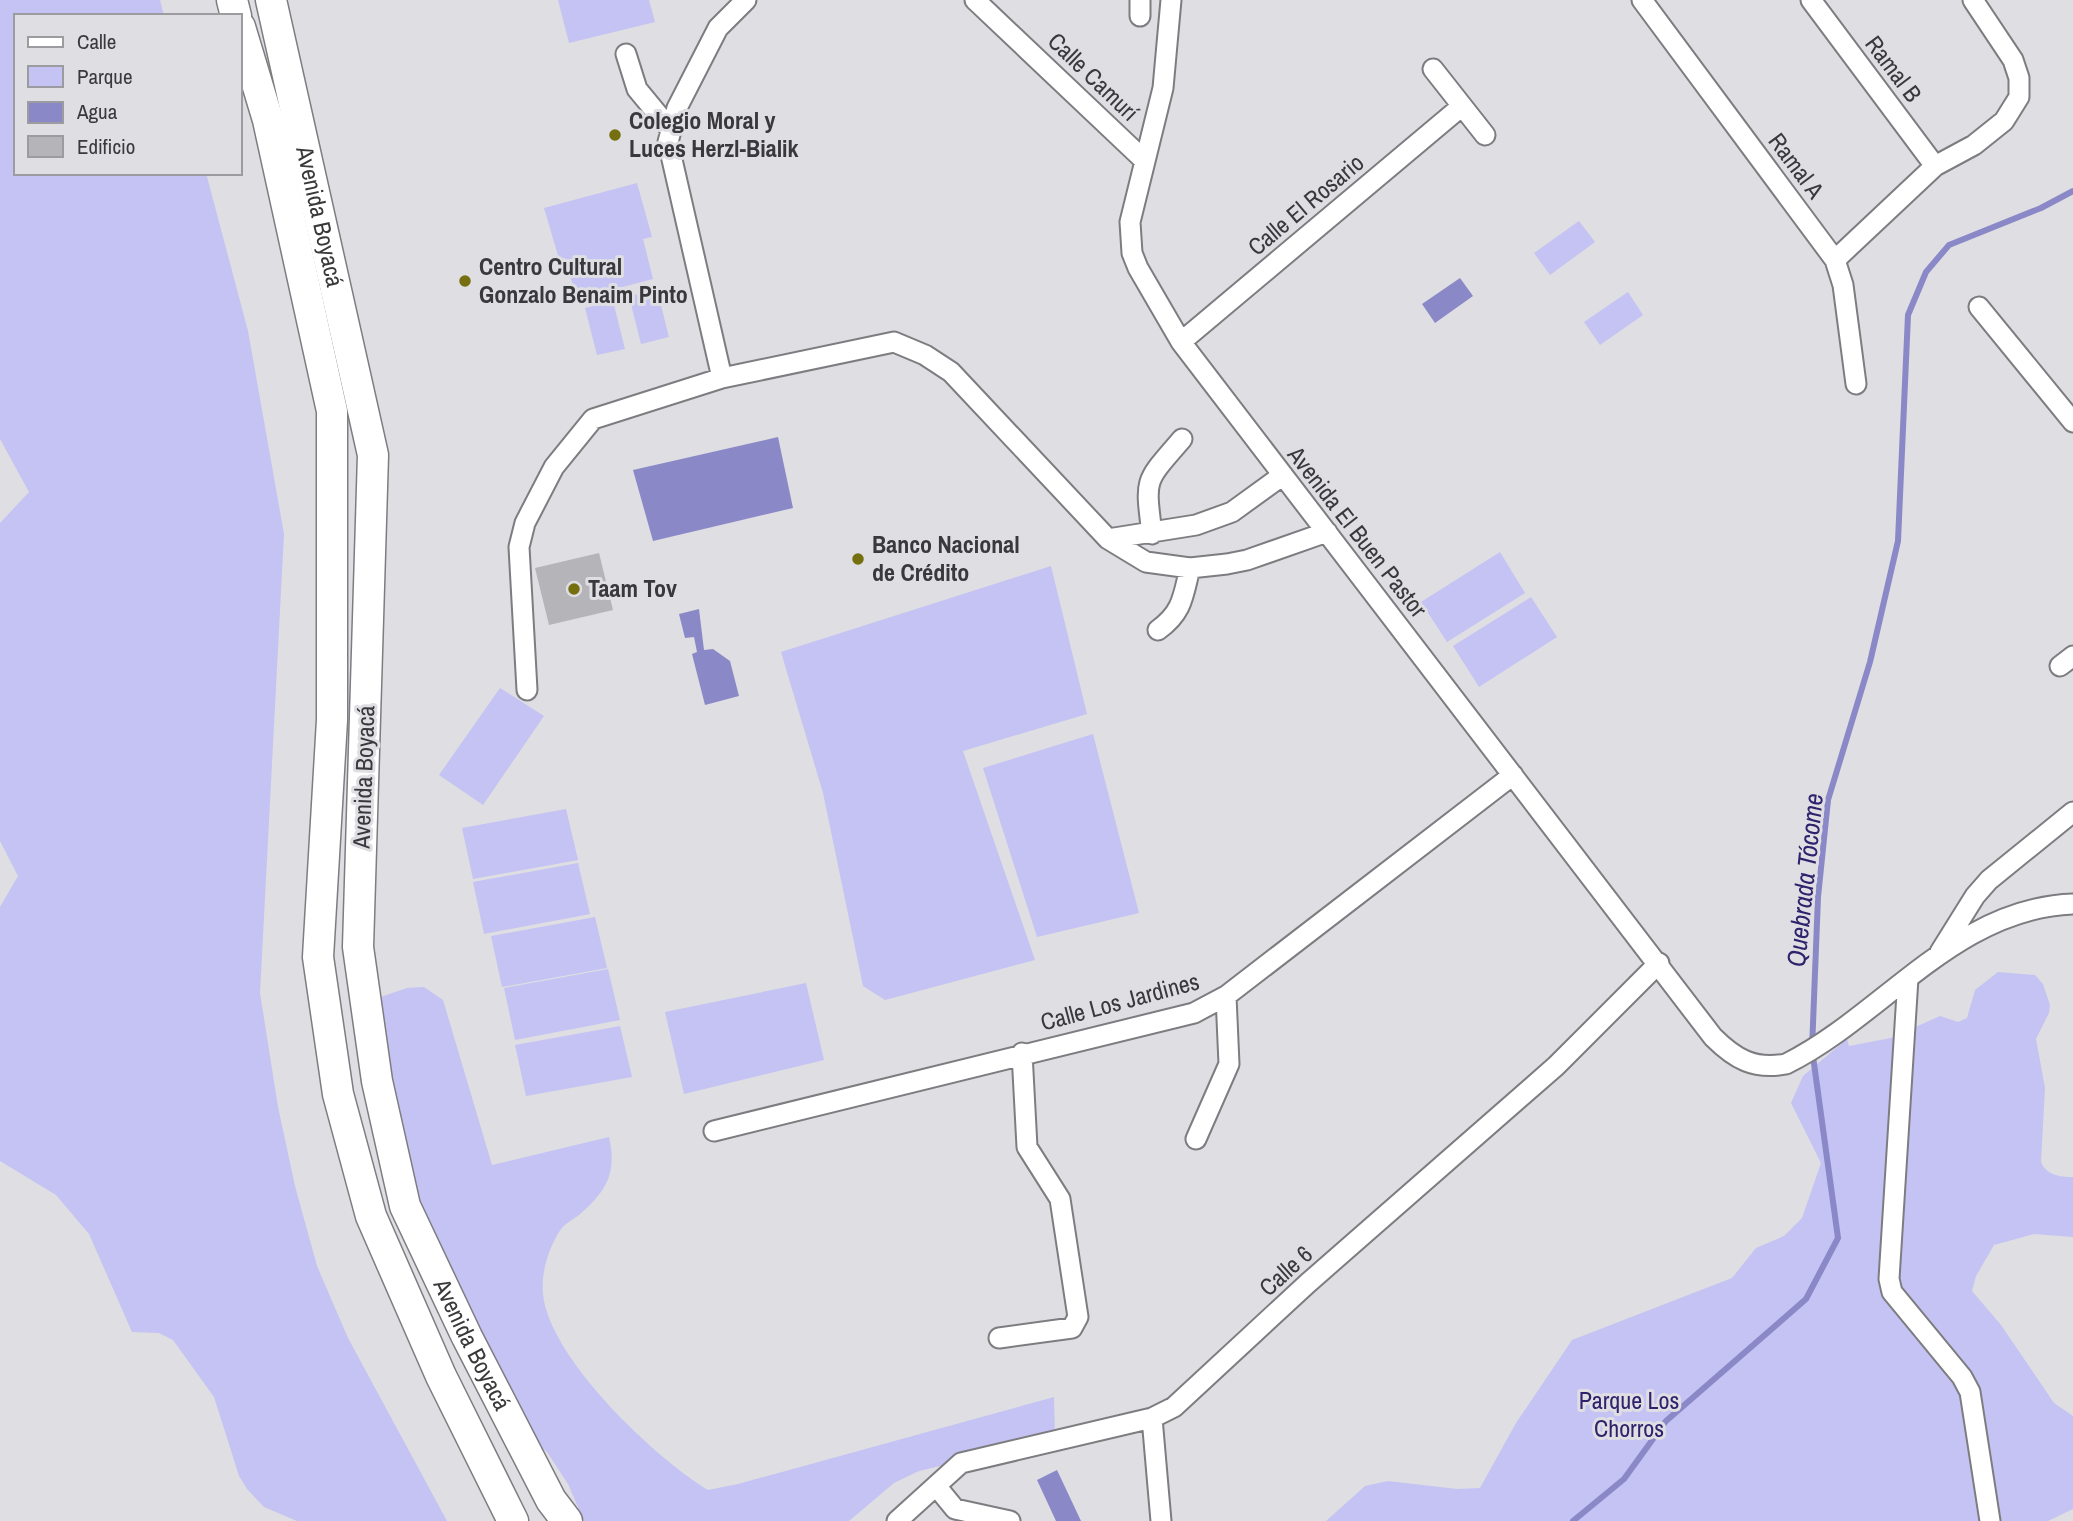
<svg xmlns="http://www.w3.org/2000/svg" width="2073" height="1521" viewBox="0 0 2073 1521" font-family="'Archivo Narrow',sans-serif">
<style>
.green{fill:#c4c3f3}
.water{fill:#8b88c7}
.lines{fill:none;stroke-linecap:round;stroke-linejoin:round}
.stream{stroke:#8b88c7;stroke-width:6}
.building{fill:#b4b4b9}
.minor-casing{stroke:#7d7d81;stroke-width:23}
.highway-casing{stroke:#7d7d81;stroke-width:33}
.minor{stroke:#fff;stroke-width:19}
.highway{stroke:#fff;stroke-width:30}
.poi-dot{fill:#756f0f;stroke:#dedee3;stroke-width:2.5}
.labels{text-anchor:middle;stroke-width:6;stroke-linejoin:round;paint-order:stroke}
.street-label{font-size:24px;fill:#39393b;stroke:#dedee3}
.poi-label{font-size:24px;font-weight:bold;fill:#39393b;stroke:#dedee3;text-anchor:start}
.park-label{font-size:24px;fill:#2f216b;stroke:#dedee3}
.water-label{font-size:26px;font-style:italic;fill:#2f216c;stroke:#dedee3}
</style>
<rect width="100%" height="100%" fill="#dedee3"/>
<!-- green -->
<path class="green" d="M 0,0 L 160,0 L 164,16 L 16,16 L 16,173 L 206,173 L 248,331 L 284,534 L 260,993 L 278,1107 L 295,1186 L 317,1266 L 348,1338 L 447,1521 L 297,1521 L 264,1507 L 247,1489 L 239,1476 L 214,1397 L 173,1340 L 159,1333 L 132,1332 L 89,1234 L 56,1195 L 0,1161 L 0,907 L 18,876 L 0,841 L 0,523 L 29,492 L 0,439 Z
M 558,0 L 649,0 L 655,22 L 569,43 Z
M 637,183 L 652,237 L 643,239 L 653,279 L 577,299 L 565,258 L 559,259 L 544,208 Z
M 1579,221 L 1595,242 L 1550,275 L 1534,253 Z
M 657,290 L 669,337 L 641,344 L 629,296 Z
M 1628,292 L 1643,315 L 1600,345 L 1584,322 Z
M 613,301 L 625,349 L 597,355 L 585,308 Z
M 1500,552 L 1525,593 L 1447,642 L 1421,602 Z
M 1051,566 L 1087,714 L 963,751 L 1035,960 L 885,1000 L 863,986 L 823,793 L 781,652 Z
M 1531,597 L 1557,637 L 1479,687 L 1453,646 Z
M 500,688 L 544,716 L 483,805 L 439,775 Z
M 1093,734 L 1139,913 L 1037,937 L 983,768 Z
M 566,809 L 578,860 L 473,879 L 462,828 Z
M 578,863 L 590,914 L 484,934 L 473,882 Z
M 595,917 L 607,968 L 502,987 L 491,936 Z
M 608,969 L 620,1020 L 515,1040 L 504,988 Z
M 1998,972 L 2035,975 L 2043,984 L 2050,1005 L 2049,1013 L 2036,1039 L 2045,1088 L 2041,1162 C 2046,1175 2060,1177 2073,1177 L 2073,1237 L 2034,1234 L 1994,1245 L 1976,1276 L 1972,1291 L 2001,1325 L 2054,1403 L 2073,1416 L 2073,1509 L 2048,1521 L 1326,1521 L 1365,1486 L 1388,1481 L 1457,1489 L 1480,1488 L 1516,1423 L 1572,1340 L 1732,1278 L 1756,1248 L 1784,1236 L 1802,1218 L 1821,1163 L 1791,1103 L 1803,1076 L 1847,1039 L 1849,1046 L 1891,1038 L 1940,1016 L 1958,1022 L 1967,1018 L 1975,990 Z
M 806,983 L 824,1060 L 684,1094 L 665,1012 Z
M 424,987 L 443,1000 L 492,1165 L 609,1137 C 617,1173 607,1191 579,1215 C 572,1220 563,1225 559,1232 C 548,1250 541,1273 543,1294 C 549,1358 655,1458 708,1490 L 738,1484 L 1054,1397 L 1055,1439 L 919,1471 L 894,1483 L 849,1521 L 584,1521 L 568,1484 L 547,1452 L 499,1415 L 479,1389 L 445,1326 L 409,1232 L 357,1005 L 407,988 Z
M 620,1026 L 632,1077 L 526,1096 L 515,1045 Z"/>
<!-- water -->
<path class="water" d="M 1460,278 L 1473,296 L 1435,323 L 1422,304 Z
M 778,437 L 793,508 L 653,541 L 633,470 Z
M 699,609 L 704,650 L 713,649 L 730,661 L 739,696 L 705,705 L 692,654 L 697,652 L 694,637 L 685,638 L 679,614 Z
M 1057,1470 L 1081,1521 L 1056,1521 L 1037,1480 Z"/>
<g class="lines">
<!-- stream -->
<path class="stream" d="M 1573,1521 L 1624,1479 L 1666,1421 L 1806,1299 L 1838,1238 L 1812,1049 L 1818,897 L 1828,800 L 1870,662 L 1898,541 L 1908,315 L 1926,272 L 1949,245 L 2041,208 L 2073,191"/>
</g>
<!-- building -->
<path class="building" d="M 599,553 L 613,610 L 549,625 L 535,568 Z"/>
<g class="lines">
<defs>
<path id="minor" d="M 975,0 L 1145,161
M 1140,0 L 1140,16
M 1171,0 L 1163,88 L 1130,222 L 1132,253 L 1138,268 L 1181,342 L 1713,1037 C 1735,1059 1754,1070 1786,1064 C 1883,1016 1955,908 2073,904
M 1642,0 L 1835,260 L 1843,285 L 1856,384
M 1811,0 L 1935,166
M 626,54 L 637,89 L 670,129
M 1433,69 L 1485,135
M 1835,260 L 1935,166 L 1974,145 L 2004,121 L 2019,97 L 2019,78 L 2013,60 L 1973,0
M 1979,307 L 2073,422
M 1181,342 L 1462,106
M 722,378 L 668,142 L 677,108 L 718,28 L 746,0
M 1152,534 C 1145,477 1144,483 1182,439
M 1108,539 L 1196,525 L 1232,512 L 1283,475
M 1158,630 C 1183,612 1183,596 1190,568
M 2060,666 L 2073,656
M 527,690 L 519,547 L 525,523 L 554,467 L 593,419 L 722,378 L 894,342 L 925,355 L 951,372 L 1108,539 L 1146,562 L 1190,568 L 1227,564 L 1247,560 L 1327,532
M 1940,952 L 1975,896 L 1989,880 L 2073,812
M 1908,978 L 1889,1279 L 1892,1292 L 1962,1377 L 1970,1392 L 1990,1521
M 714,1131 L 1194,1013 L 1226,996 L 1513,775
M 1196,1139 L 1229,1064 L 1226,996
M 999,1338 L 1072,1328 L 1078,1317 L 1060,1199 L 1027,1147 L 1022,1053
M 1152,1418 L 1161,1521
M 937,1487 L 955,1509 L 1010,1521
M 897,1521 L 961,1463 L 1152,1418 L 1174,1407 L 1308,1283 L 1556,1066 L 1659,963"/>
<g id="highway">
<path d="M 232,0 L 236,16"/>
<path id="s1" d="M 271,0 L 373,455 L 358,947 L 377,1081 L 405,1206 L 467,1337 L 551,1500 L 567,1521"/>
<path d="M 240,27 L 268,120 L 332,411 L 332,720 L 318,957 L 338,1094 L 371,1216 L 441,1376 L 513,1521"/>
</g>
</defs>
<!-- minor casing -->
<use href="#minor" class="minor-casing"/>
<!-- highway casing -->
<use href="#highway" class="highway-casing"/>
<!-- minor -->
<use href="#minor" class="minor"/>
<!-- highway -->
<use href="#highway" class="highway"/>
</g>
<!-- markers -->
<g class="poi-dot">
<circle cx="615" cy="135" r="7"/>
<circle cx="465" cy="281" r="7"/>
<circle cx="858" cy="559" r="7"/>
<circle cx="574" cy="589" r="7"/>
</g>
<g class="labels">
<!-- street labels -->
<g class="street-label">
<text transform="translate(1893 69) rotate(53)" y="8">Ramal B</text>
<text transform="translate(1093 77) rotate(44)" y="8">Calle Camurí</text>
<text transform="translate(1796 166) rotate(53)" y="8">Ramal A</text>
<text transform="translate(1306 205) rotate(-40)" y="8">Calle El Rosario</text>
<text dy="8" stroke="none"><textPath href="#s1" startOffset="222">Avenida Boyacá</textPath></text>
<text transform="translate(1357 532) rotate(52)" y="8">Avenida El Buen Pastor</text>
<text transform="translate(364 777) rotate(-88)" y="8">Avenida Boyacá</text>
<text transform="translate(1120 1002) rotate(-15)" y="8">Calle Los Jardines</text>
<text transform="translate(1286 1271) rotate(-42)" y="8">Calle 6</text>
<text dy="8" stroke="none"><textPath href="#s1" startOffset="1376">Avenida Boyacá</textPath></text>
</g>
<!-- poi labels -->
<g class="poi-label">
<text x="629" y="129">Colegio Moral y<tspan x="629" dy="28">Luces Herzl-Bialik</tspan></text>
<text x="479" y="275">Centro Cultural<tspan x="479" dy="28">Gonzalo Benaim Pinto</tspan></text>
<text x="872" y="553">Banco Nacional<tspan x="872" dy="28">de Crédito</tspan></text>
<text x="588" y="597">Taam Tov</text>
</g>
<!-- park labels -->
<g class="park-label">
<text x="1629" y="1409">Parque Los<tspan x="1629" dy="28">Chorros</tspan></text>
</g>
<!-- water labels -->
<g class="water-label">
<text transform="translate(1805 880) rotate(-84)" y="9">Quebrada Tócome</text>
</g>
</g>
<!-- legend -->
<rect x="14" y="14" width="228" height="161" fill="#dedee3" stroke="#9c9ca0" stroke-width="2"/>
<rect x="28" y="37" width="35" height="10" fill="#ffffff" stroke="#9c9ca0" stroke-width="2"/>
<text x="77" y="49" font-size="21" fill="#39393b">Calle</text>
<rect x="28" y="66" width="35" height="21" fill="#c4c3f3" stroke="#9c9ca0" stroke-width="2"/>
<text x="77" y="84" font-size="21" fill="#39393b">Parque</text>
<rect x="28" y="102" width="35" height="21" fill="#8b88c7" stroke="#9c9ca0" stroke-width="2"/>
<text x="77" y="119" font-size="21" fill="#39393b">Agua</text>
<rect x="28" y="136" width="35" height="21" fill="#b4b4b9" stroke="#9c9ca0" stroke-width="2"/>
<text x="77" y="154" font-size="21" fill="#39393b">Edificio</text>
</svg>
